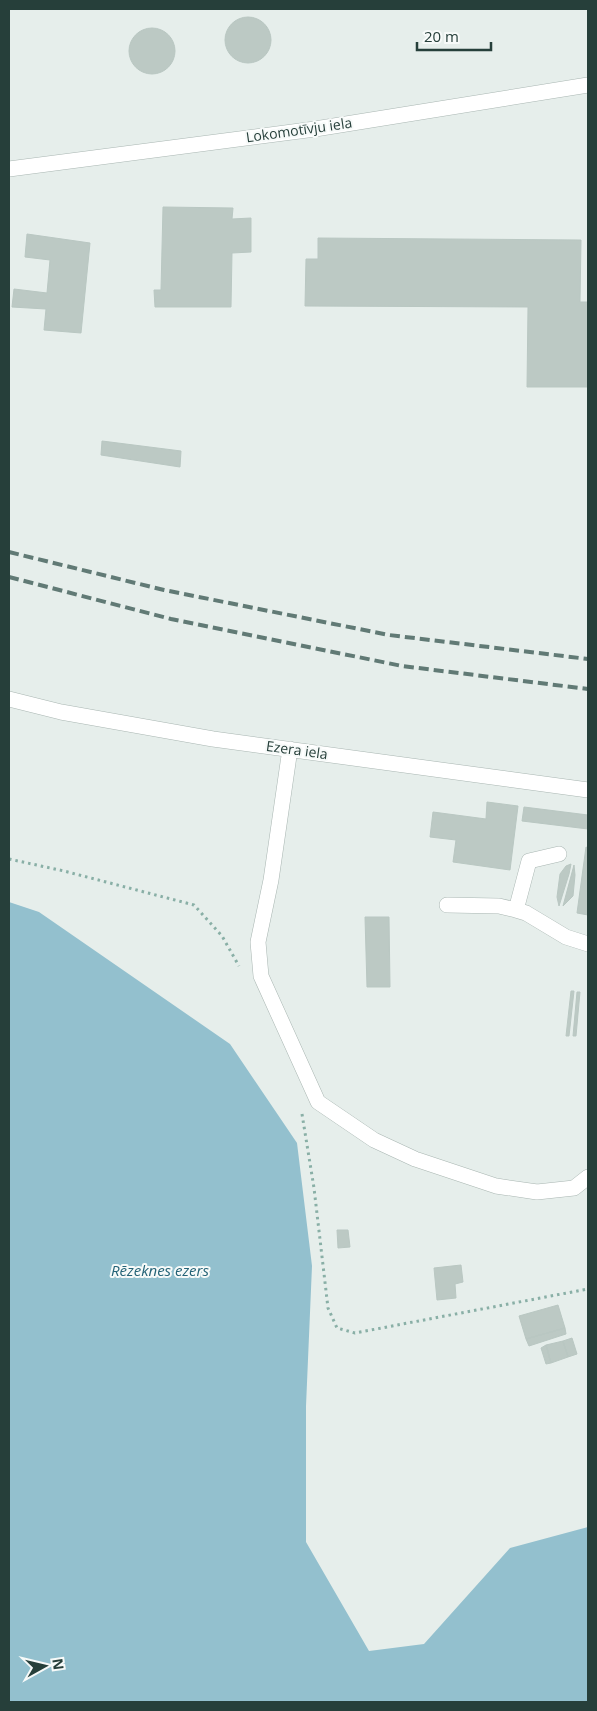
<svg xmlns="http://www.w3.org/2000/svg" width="597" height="1711" viewBox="0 0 597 1711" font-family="'Open Sans',sans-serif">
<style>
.water{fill:#93c0ce}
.building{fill:#bcc9c4;stroke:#b9c7c2}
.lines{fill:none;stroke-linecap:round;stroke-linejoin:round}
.minor-casing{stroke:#a9b6b2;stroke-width:16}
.path{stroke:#89afa6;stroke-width:3;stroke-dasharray:2.5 4;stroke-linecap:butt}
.minor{stroke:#fff;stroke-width:15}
.rail{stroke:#617a75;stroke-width:4;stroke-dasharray:10 5;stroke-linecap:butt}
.labels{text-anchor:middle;stroke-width:4;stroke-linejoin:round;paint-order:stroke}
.street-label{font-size:14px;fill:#263f3a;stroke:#f7faf9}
.water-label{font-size:15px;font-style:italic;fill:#246377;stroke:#f7faf9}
</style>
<rect width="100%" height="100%" fill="#e6eeeb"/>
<!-- water -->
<path class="water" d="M 9,902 L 39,912 L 230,1044 L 297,1143 L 312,1266 L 306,1406 L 306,1542 L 369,1651 L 424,1644 L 510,1548 L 588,1527 L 588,1702 L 9,1702 Z"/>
<!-- building -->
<path class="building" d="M225 40a23 23 0 1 1 46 0a23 23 0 1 1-46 0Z
M129 51a23 23 0 1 1 46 0a23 23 0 1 1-46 0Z
M 163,207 L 233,208 L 232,219 L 251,218 L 251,252 L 232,253 L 231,307 L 155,307 L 154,290 L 161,290 Z
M 27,234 L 90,243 L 81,333 L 44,330 L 46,309 L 12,307 L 14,289 L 47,293 L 50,260 L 25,257 Z
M 318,238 L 581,240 L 580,302 L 588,302 L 588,387 L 527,387 L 528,307 L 305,306 L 306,259 L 318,259 Z
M 102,441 L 181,451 L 180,467 L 101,455 Z
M 487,802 L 518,806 L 510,870 L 453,862 L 456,840 L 430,837 L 433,812 L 486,819 Z
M 524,807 L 588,815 L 588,829 L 522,821 Z
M 586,847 L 588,848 L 588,915 L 577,913 Z
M 571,864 L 569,874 L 559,906 L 557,897 L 560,874 L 566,866 Z
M 574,865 L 575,875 L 573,896 L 563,906 Z
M 365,917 L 389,917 L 390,987 L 367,987 Z
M 571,991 L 574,991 L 569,1036 L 566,1036 Z
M 577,992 L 580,992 L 576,1036 L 573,1036 Z
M 337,1230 L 348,1230 L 350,1247 L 338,1248 Z
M 461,1265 L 463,1282 L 455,1284 L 456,1298 L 437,1300 L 434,1268 Z
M 558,1305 L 565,1328 L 526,1339 L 519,1316 Z
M 565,1328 L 566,1334 L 529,1346 L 526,1339 Z
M 572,1338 L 577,1354 L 568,1357 L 563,1341 Z
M 563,1341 L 568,1357 L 551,1363 L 546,1345 Z
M 546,1345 L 551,1363 L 546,1364 L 541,1348 Z"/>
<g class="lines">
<defs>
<path id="minor" d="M 9,169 L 315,129 L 588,85
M 9,699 L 61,712 L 213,739 L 588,790
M 290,749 L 271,880 L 258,942 L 261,976 L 318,1102 L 374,1140 L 415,1159 L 496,1186 L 537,1192 L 574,1188 L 588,1177
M 447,905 L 499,906 L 516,910 L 526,913 L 566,937 L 588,944
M 516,910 L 529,861 L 559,854"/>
</defs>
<!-- minor casing -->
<use href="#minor" class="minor-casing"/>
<!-- path -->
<path class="path" d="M 9,859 L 64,871 L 194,905 L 222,936 L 239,966
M 302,1114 L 314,1188 L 328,1308 L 337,1328 L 355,1333 L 588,1289"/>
<!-- minor -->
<use href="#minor" class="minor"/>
<!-- rail -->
<path class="rail" d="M 9,552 L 164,590 L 389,635 L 588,659
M 9,577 L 171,619 L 402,666 L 588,689"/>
</g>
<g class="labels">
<!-- street labels -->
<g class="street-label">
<text transform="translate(299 130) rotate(-8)" y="5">Lokomotīvju iela</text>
<text transform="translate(297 750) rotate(8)" y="5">Ezera iela</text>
</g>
<!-- water labels -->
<g class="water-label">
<text x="160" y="1276">Rēzeknes ezers</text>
</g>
</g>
<!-- border -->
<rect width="597" height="1711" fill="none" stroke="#263f3a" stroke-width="20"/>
<!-- north arrow -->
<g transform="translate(45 1666) rotate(82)" stroke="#f7faf9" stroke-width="4" paint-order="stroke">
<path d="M0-4L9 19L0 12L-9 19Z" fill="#263f3a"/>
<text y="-8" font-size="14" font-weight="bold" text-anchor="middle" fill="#263f3a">N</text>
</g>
<!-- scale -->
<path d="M417 42v8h74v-8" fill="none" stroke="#263f3a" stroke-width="2.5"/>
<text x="424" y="42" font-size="15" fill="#263f3a" stroke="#f7faf9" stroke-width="4" paint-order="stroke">20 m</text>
</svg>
